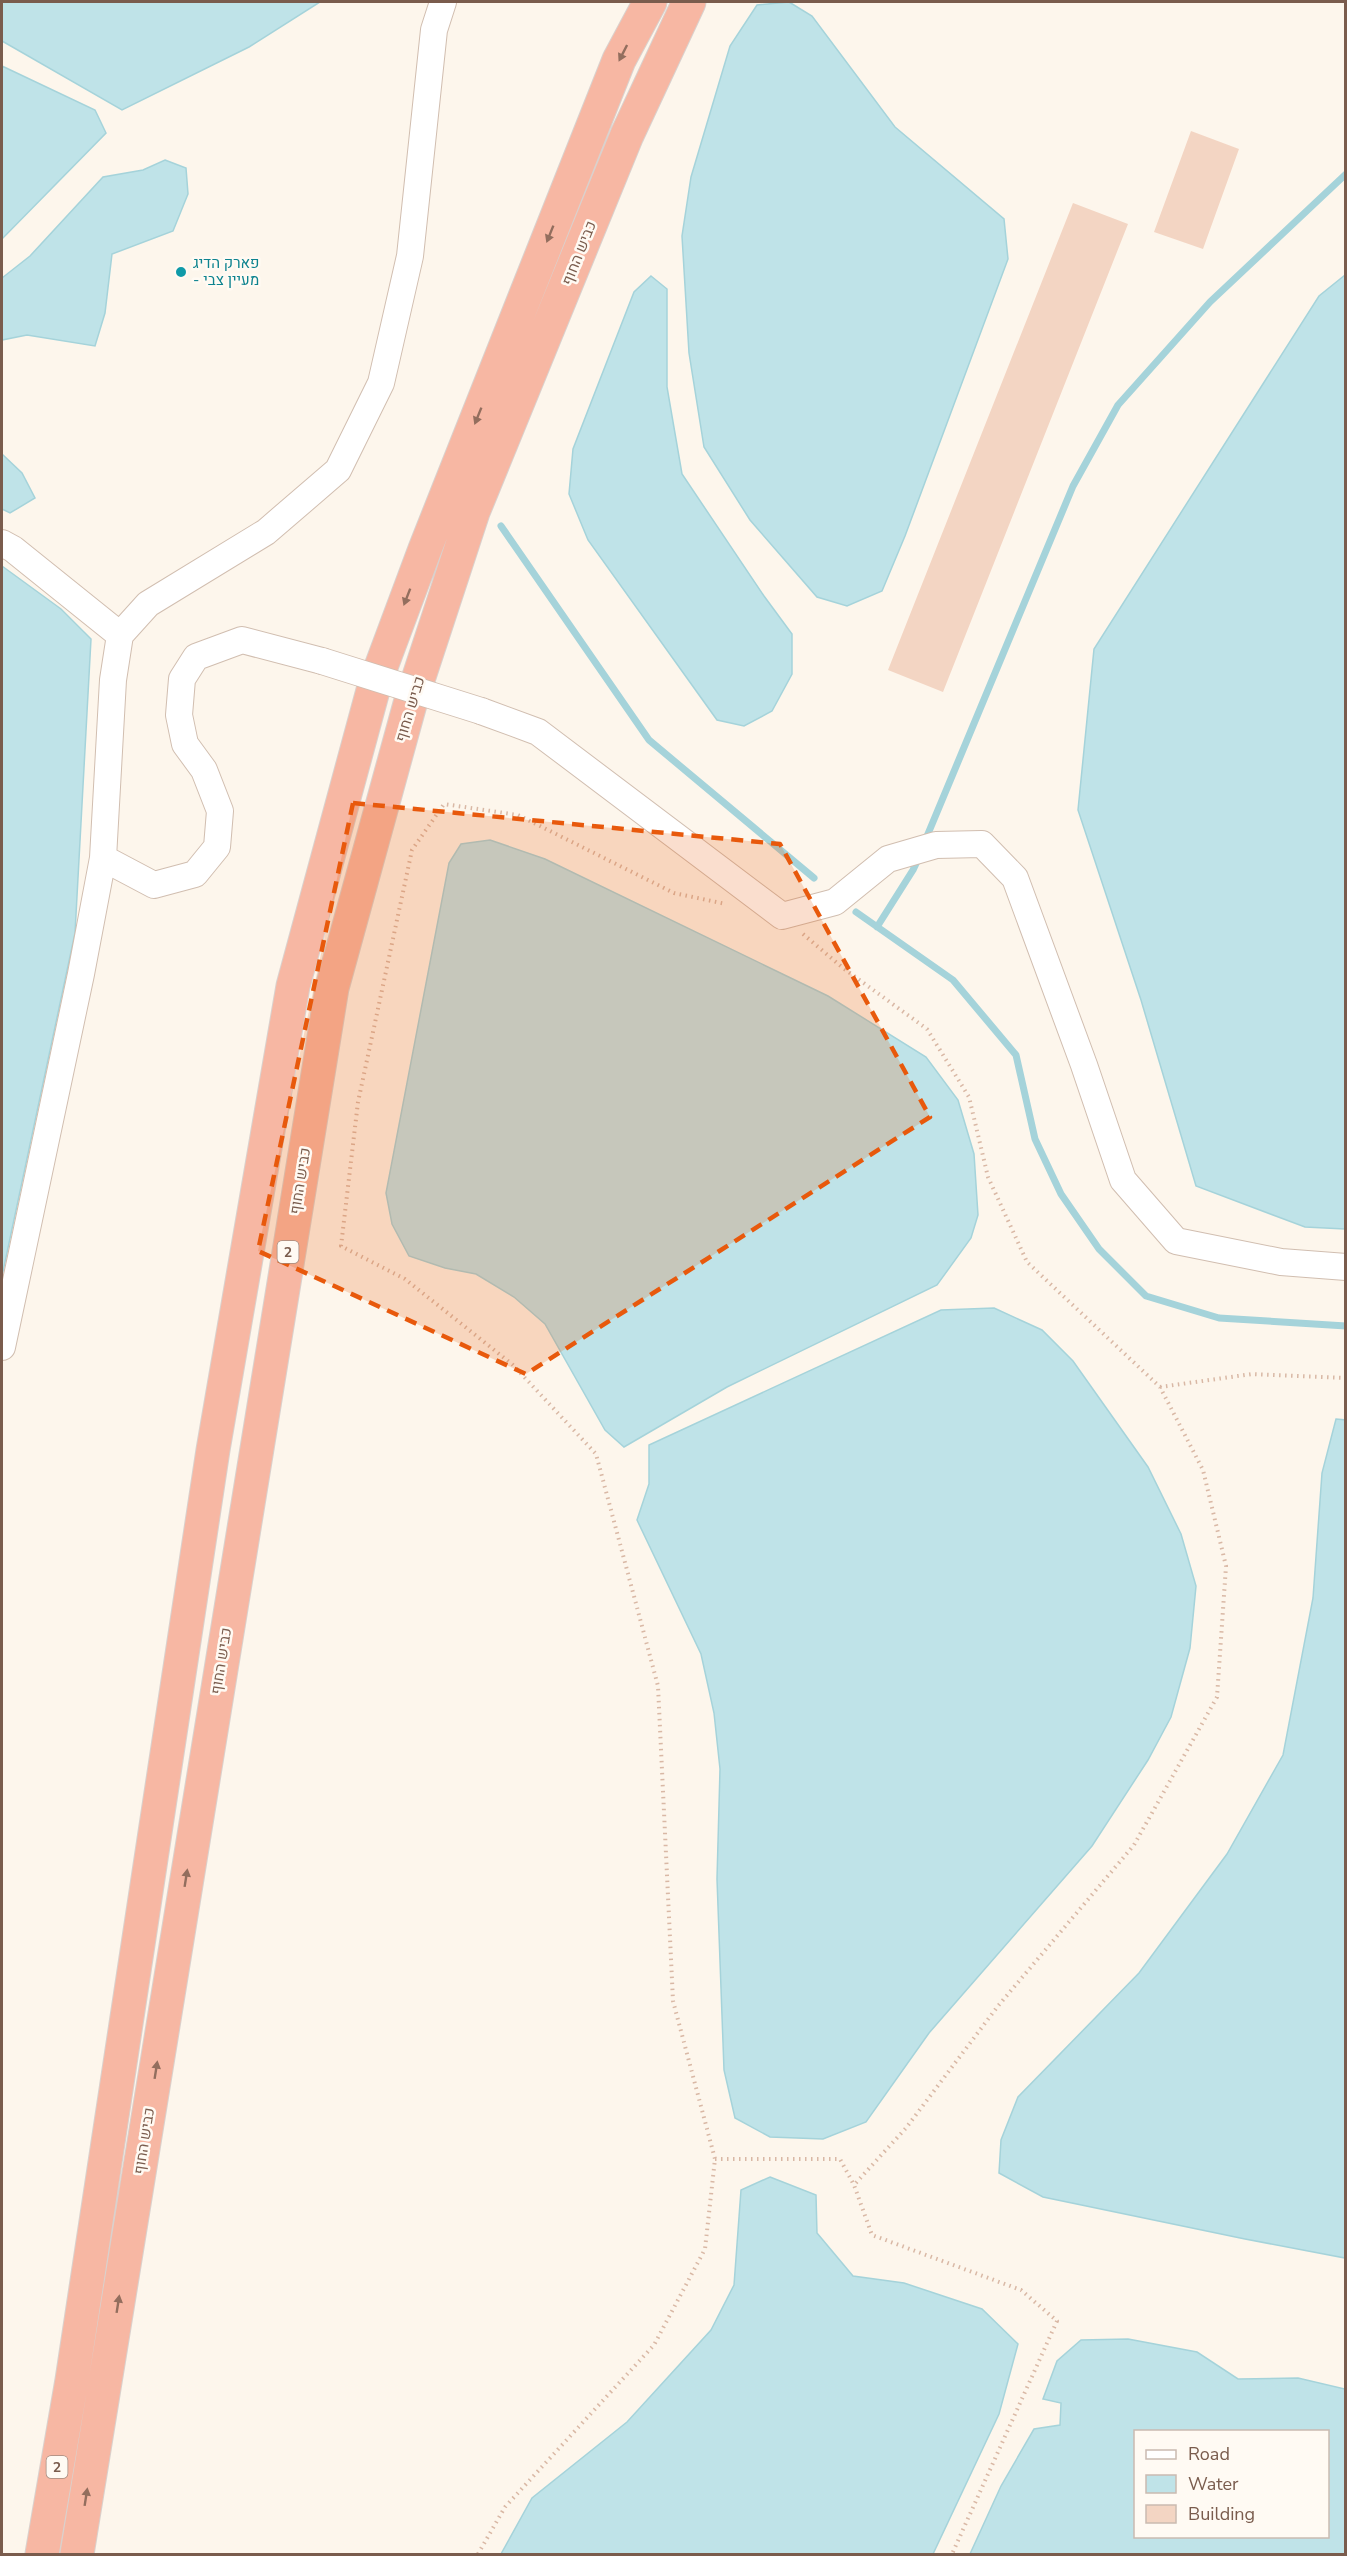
<svg xmlns="http://www.w3.org/2000/svg" width="1347" height="2556" viewBox="0 0 1347 2556" font-family="'Nunito Sans',Heebo,sans-serif">
<style>
.water{fill:#bfe3e8;stroke:#a5d3da;stroke-width:1.5;fill-rule:evenodd}
.lines{fill:none;stroke-linecap:round;stroke-linejoin:round}
.stream{stroke:#a5d3da;stroke-width:7}
.building{fill:#f3d5c3}
.street-casing{stroke:#d1beb0;stroke-width:28}
.highway-casing{stroke:#dad1cd;stroke-width:35}
.path{stroke:#d9b8a5;stroke-width:4;stroke-dasharray:1.5 4.5;stroke-linecap:butt}
.street{stroke:#fff;stroke-width:26}
.highway{stroke:#f7b7a3;stroke-width:33}
.street-bridge-casing{stroke:#d1beb0;stroke-width:28;stroke-linecap:butt}
.street-bridge{stroke:#fff;stroke-width:26}
.oneway{fill:#936e5e}
.marked{fill:#e8590c;fill-opacity:0.2;stroke:#e8590c;stroke-width:4.5;stroke-dasharray:12 8;stroke-linejoin:round}
.culture-dot{fill:#0f9aa8;stroke:#fffaf3;stroke-width:2}
.labels{text-anchor:middle;stroke-width:5;stroke-linejoin:round;paint-order:stroke}
.shield{fill:#fffaf3;stroke:#a28b7f;stroke-width:1.5}
.shield-label{font-size:14px;font-weight:bold;fill:#7a5c4d}
.street-label{font-size:15px;fill:#7a5c4d;stroke:#fffaf3}
.culture-label{font-size:15px;fill:#0d838f;stroke:#fffaf3;text-anchor:start}
</style>
<rect width="100%" height="100%" fill="#fdf6ec"/>
<!-- water -->
<path class="water" d="M 2,2 L 320,2 L 249,47 L 122,110 L 2,41 Z
M 789,2 L 812,16 L 895,127 L 1004,219 L 1008,259 L 905,536 L 882,591 L 847,606 L 817,597 L 750,520 L 704,447 L 689,353 L 682,236 L 691,177 L 730,46 L 757,5 Z
M 2,66 L 95,110 L 106,133 L 2,239 Z
M 165,160 L 186,168 L 188,194 L 173,231 L 112,254 L 105,313 L 95,346 L 27,335 L 2,340 L 2,278 L 30,256 L 103,177 L 143,170 Z
M 1345,275 L 1346,1229 L 1345,1229 L 1305,1227 L 1196,1186 L 1141,1000 L 1078,810 L 1094,649 L 1319,296 Z
M 651,276 L 667,289 L 667,387 L 682,474 L 764,596 L 792,634 L 792,674 L 772,711 L 744,726 L 717,720 L 588,540 L 569,494 L 573,449 L 634,292 Z
M 2,454 L 22,473 L 35,498 L 10,513 L 2,509 Z
M 2,566 L 61,609 L 91,639 L 75,933 L 2,1276 Z
M 490,840 L 545,859 L 828,996 L 926,1057 L 958,1100 L 974,1154 L 978,1215 L 971,1238 L 937,1285 L 727,1387 L 624,1447 L 605,1430 L 545,1324 L 514,1297 L 476,1274 L 445,1268 L 409,1256 L 392,1224 L 386,1193 L 449,863 L 461,844 Z
M 994,1308 L 1042,1330 L 1073,1361 L 1148,1467 L 1181,1534 L 1196,1586 L 1190,1648 L 1171,1717 L 1148,1760 L 1092,1846 L 929,2033 L 866,2122 L 823,2139 L 770,2137 L 735,2118 L 724,2070 L 717,1879 L 720,1769 L 714,1713 L 701,1654 L 637,1520 L 649,1484 L 649,1445 L 941,1310 Z
M 1336,1419 L 1346,1420 L 1345,2258 L 1245,2239 L 1043,2197 L 999,2173 L 1001,2140 L 1018,2097 L 1139,1973 L 1227,1854 L 1283,1755 L 1313,1598 L 1322,1473 Z
M 770,2177 L 816,2195 L 817,2233 L 853,2276 L 904,2283 L 982,2309 L 1018,2344 L 999,2414 L 933,2554 L 501,2554 L 532,2498 L 627,2422 L 711,2330 L 734,2285 L 741,2190 Z
M 1128,2339 L 1197,2352 L 1238,2379 L 1298,2378 L 1345,2389 L 1345,2554 L 970,2554 L 1001,2486 L 1034,2429 L 1060,2425 L 1061,2403 L 1043,2399 L 1057,2361 L 1081,2340 ZM 1136,2432 L 1328,2432 L 1328,2536 L 1136,2536 Z"/>
<g class="lines">
<!-- stream -->
<path class="stream" d="M 501,526 L 649,740 L 814,878
M 925,841 L 1073,486 L 1118,405 L 1210,302 L 1346,174
M 856,912 L 953,980 L 1016,1055 L 1035,1139 L 1061,1194 L 1099,1249 L 1146,1296 L 1219,1318 L 1346,1326
M 877,927 L 913,870 L 919,857"/>
</g>
<!-- building -->
<path class="building" d="M 1191,131 L 1239,149 L 1203,249 L 1154,232 Z
M 1073,203 L 1128,224 L 943,692 L 888,670 Z"/>
<g class="lines">
<defs>
<path id="street" d="M 2,543 L 13,549 L 120,635
M 481,711 L 538,732 L 782,916 L 835,902 L 888,859 L 936,845 L 982,844 L 1015,878 L 1084,1065 L 1123,1180 L 1176,1241 L 1281,1262 L 1346,1267
M 103,858 L 154,885 L 195,874 L 217,847 L 220,811 L 204,770 L 185,744 L 179,715 L 182,679 L 196,657 L 242,640 L 322,661
M 2,1347 L 81,974 L 103,858 L 113,680 L 120,635 L 148,604 L 266,532 L 338,470 L 381,383 L 410,256 L 434,30 L 443,2"/>
<path id="highway" d="M 42,2554 L 72,2380 L 213,1450 L 293,986 L 375,683 L 425,549 L 619,60 L 650,2
M 77,2554 L 332,988 L 410,704 L 473,512 L 627,135 L 689,2"/>
</defs>
<!-- street casing -->
<use href="#street" class="street-casing"/>
<!-- highway casing -->
<use href="#highway" class="highway-casing"/>
<!-- path -->
<path class="path" d="M 803,934 L 843,968 L 927,1029 L 969,1097 L 988,1177 L 1027,1262 L 1160,1387 L 1203,1470 L 1226,1566 L 1217,1697 L 1134,1845 L 998,2006 L 906,2128 L 854,2185
M 1160,1387 L 1252,1374 L 1346,1378
M 715,2159 L 840,2159 L 854,2185 L 872,2235 L 1021,2290 L 1057,2321 L 952,2554
M 478,2554 L 505,2507 L 654,2345 L 705,2249 L 715,2159 L 673,2001 L 658,1686 L 596,1454 L 513,1365 L 405,1279 L 341,1246 L 358,1102 L 412,850 L 444,804 L 518,815 L 674,893 L 726,904"/>
<!-- street -->
<use href="#street" class="street"/>
<!-- highway -->
<use href="#highway" class="highway"/>
<defs>
<path id="street-bridge" d="M 322,661 L 481,711"/>
</defs>
<!-- street-bridge casing -->
<use href="#street-bridge" class="street-bridge-casing"/>
<!-- street-bridge -->
<use href="#street-bridge" class="street-bridge"/>
</g>
<!-- one-way arrows -->
<defs><path id="oneway-solid" d="M-6-.8H1V-3.2L6.5 0L1 3.2V.8H-6Z" transform="scale(1.5)"/></defs>
<g class="oneway">
<use href="#oneway-solid" transform="translate(623 53) rotate(117)"/>
<use href="#oneway-solid" transform="translate(550 234) rotate(112)"/>
<use href="#oneway-solid" transform="translate(478 416) rotate(112)"/>
<use href="#oneway-solid" transform="translate(407 597) rotate(111)"/>
<use href="#oneway-solid" transform="translate(186 1878) rotate(-81)"/>
<use href="#oneway-solid" transform="translate(156 2070) rotate(-81)"/>
<use href="#oneway-solid" transform="translate(118 2304) rotate(-81)"/>
<use href="#oneway-solid" transform="translate(86 2497) rotate(-81)"/>
</g>
<!-- marked area -->
<path class="marked" d="M 353,803 L 780,844 L 930,1117 L 526,1374 L 258,1251 Z"/>
<!-- markers -->
<circle class="culture-dot" cx="181" cy="272" r="6"/>
<g class="labels">
<!-- shield labels -->
<g class="shield">
<rect x="277.5" y="1241" width="21" height="22" rx="4.5"/>
<rect x="46.5" y="2456" width="21" height="22" rx="4.5"/>
</g>
<g class="shield-label">
<text x="288" y="1257">2</text>
<text x="57" y="2472">2</text>
</g>
<!-- street labels -->
<g class="street-label">
<text transform="translate(579 253) rotate(-68)" y="5">כביש החוף</text>
<text transform="translate(410 709) rotate(-73)" y="5">כביש החוף</text>
<text transform="translate(300 1181) rotate(-81)" y="5">כביש החוף</text>
<text transform="translate(221 1661) rotate(-81)" y="5">כביש החוף</text>
<text transform="translate(144 2141) rotate(-81)" y="5">כביש החוף</text>
</g>
<!-- culture labels -->
<g class="culture-label">
<text x="193" y="268">פארק הדיג<tspan x="193" dy="17">- מעיין צבי</tspan></text>
</g>
</g>
<!-- border -->
<rect width="1347" height="2556" fill="none" stroke="#7a5c4d" stroke-width="6"/>
<!-- legend -->
<rect x="1134" y="2430" width="195" height="108" fill="#fffaf3" stroke="#cabbb1" stroke-width="1.5"/>
<rect x="1146" y="2450" width="30" height="9" fill="#ffffff" stroke="#cabbb1" stroke-width="1.5"/>
<text x="1188" y="2460" font-size="18" fill="#7a5c4d">Road</text>
<rect x="1146" y="2475" width="30" height="18" fill="#bfe3e8" stroke="#cabbb1" stroke-width="1.5"/>
<text x="1188" y="2490" font-size="18" fill="#7a5c4d">Water</text>
<rect x="1146" y="2505" width="30" height="18" fill="#f3d5c3" stroke="#cabbb1" stroke-width="1.5"/>
<text x="1188" y="2520" font-size="18" fill="#7a5c4d">Building</text>
</svg>
